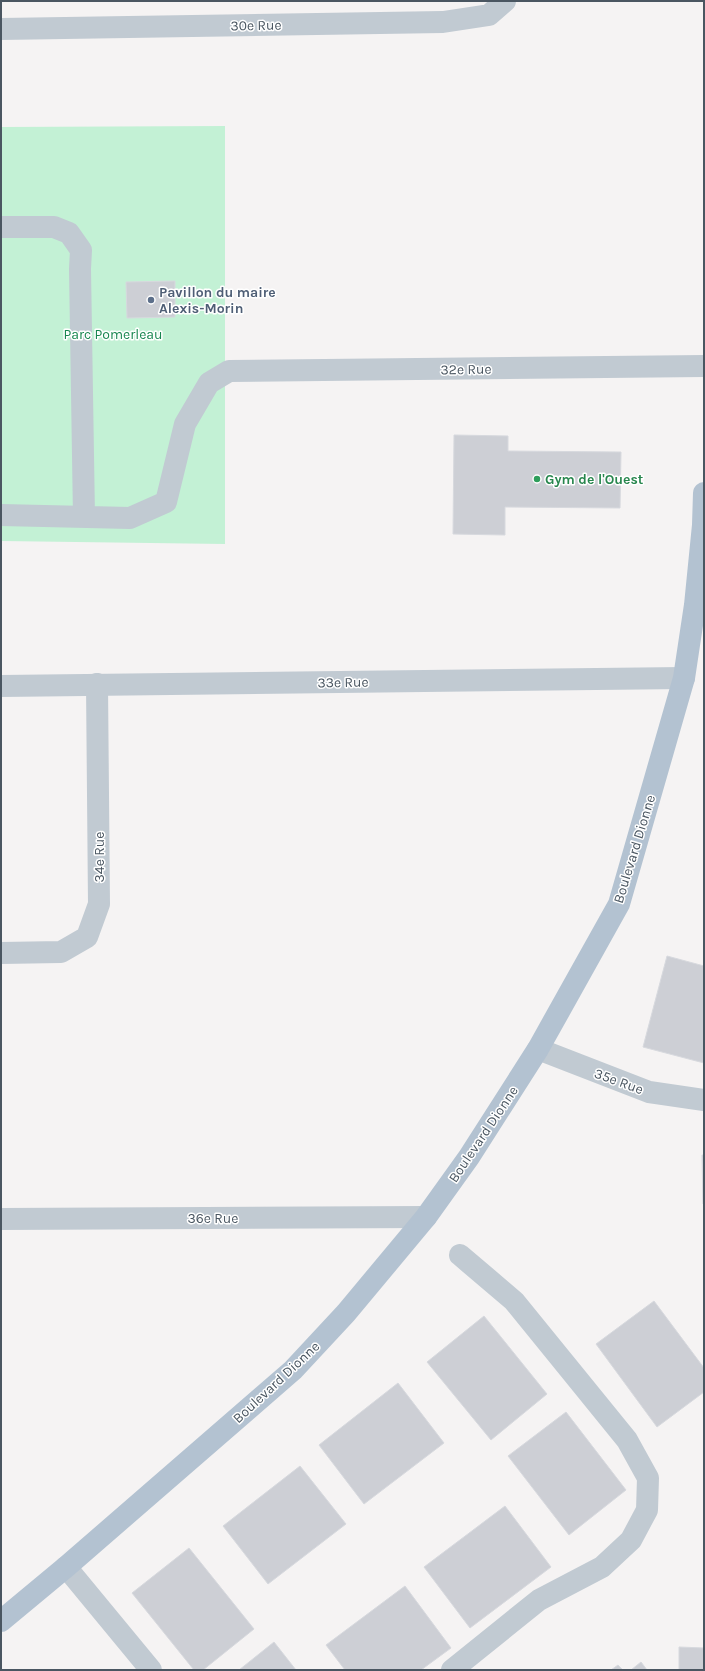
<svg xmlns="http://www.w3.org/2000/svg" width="705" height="1671" viewBox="0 0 705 1671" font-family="Karla,sans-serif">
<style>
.green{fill:#c3f1d5}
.building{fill:#cdcfd5;stroke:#d7d9de}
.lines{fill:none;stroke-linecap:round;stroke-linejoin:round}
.minor{stroke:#c1cad2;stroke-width:22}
.major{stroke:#b3c2d1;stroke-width:22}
.service-dot{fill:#5c6f8a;stroke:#fff;stroke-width:1.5}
.leisure-dot{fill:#2e9e5b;stroke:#fff;stroke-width:1.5}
.labels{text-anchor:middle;stroke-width:3;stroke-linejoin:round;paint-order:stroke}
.street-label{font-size:14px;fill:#4a5661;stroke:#fff}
.service-label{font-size:14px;font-weight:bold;fill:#4e5e75;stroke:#fff;text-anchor:start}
.park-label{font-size:14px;fill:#17864f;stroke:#fff}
.leisure-label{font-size:14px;font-weight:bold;fill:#27864d;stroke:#fff;text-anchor:start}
</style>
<rect width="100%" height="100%" fill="#f5f3f3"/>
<!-- green -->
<path class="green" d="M 225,126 L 225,544 L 1,541 L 1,127 Z"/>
<!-- building -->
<path class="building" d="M 175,281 L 175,317 L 127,318 L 126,282 Z
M 454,435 L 508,436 L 508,451 L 621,452 L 620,508 L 505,507 L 505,535 L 453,534 Z
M 667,956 L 704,966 L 704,1063 L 643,1047 Z
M 702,1155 L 704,1155 L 704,1204 L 703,1204 Z
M 654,1301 L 704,1368 L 704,1392 L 657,1427 L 596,1344 Z
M 484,1316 L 547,1394 L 491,1440 L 427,1362 Z
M 398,1383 L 444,1443 L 364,1504 L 319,1445 Z
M 566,1412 L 626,1490 L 569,1535 L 508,1456 Z
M 300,1466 L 346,1524 L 268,1584 L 223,1526 Z
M 505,1506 L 551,1567 L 470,1628 L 424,1567 Z
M 189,1548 L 254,1629 L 203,1670 L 194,1670 L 132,1593 Z
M 405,1586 L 451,1648 L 421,1670 L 345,1670 L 326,1645 Z
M 274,1642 L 296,1670 L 239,1670 Z
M 679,1647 L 704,1648 L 704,1670 L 679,1670 Z
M 641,1662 L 647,1670 L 631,1670 Z
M 618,1665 L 623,1670 L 611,1670 Z"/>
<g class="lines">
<!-- minor -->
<path class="minor" d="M 1,29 L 443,22 L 489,15 L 505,1
M 1,227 L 54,227 L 69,233 L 81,250 L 80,269 L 84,517
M 1,515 L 130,518 L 166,502 L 185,424 L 209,383 L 229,371 L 704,366
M 1,686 L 684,678
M 1,953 L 61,952 L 87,937 L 99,904 L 97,684
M 538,1049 L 649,1092 L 704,1100
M 1,1219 L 426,1217
M 66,1567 L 151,1670
M 452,1670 L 539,1600 L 602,1567 L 631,1540 L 647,1510 L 648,1478 L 627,1440 L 514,1301 L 460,1255"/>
<!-- major -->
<path class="major" d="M 1,1621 L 66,1567 L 293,1370 L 346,1313 L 426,1217 L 469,1157 L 538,1049 L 619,904 L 684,678 L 695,605 L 703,525 L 704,493"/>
</g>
<!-- markers -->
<circle class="service-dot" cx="151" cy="300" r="4"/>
<circle class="leisure-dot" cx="537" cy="479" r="4"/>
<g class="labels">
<!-- street labels -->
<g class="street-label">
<text transform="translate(256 25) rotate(-1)" y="5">30e Rue</text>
<text transform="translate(466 369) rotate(-1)" y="5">32e Rue</text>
<text transform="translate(343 682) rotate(-1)" y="5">33e Rue</text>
<text transform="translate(634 849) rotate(-73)" y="5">Boulevard Dionne</text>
<text transform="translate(99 857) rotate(-90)" y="5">34e Rue</text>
<text transform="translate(619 1081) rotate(20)" y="5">35e Rue</text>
<text transform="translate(483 1134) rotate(-56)" y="5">Boulevard Dionne</text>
<text x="213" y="1223">36e Rue</text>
<text transform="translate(276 1382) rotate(-43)" y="5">Boulevard Dionne</text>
</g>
<!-- service labels -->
<g class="service-label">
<text x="159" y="297">Pavillon du maire<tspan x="159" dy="16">Alexis-Morin</tspan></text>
</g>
<!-- park labels -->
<g class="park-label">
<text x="113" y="339">Parc Pomerleau</text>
</g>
<!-- leisure labels -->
<g class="leisure-label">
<text x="545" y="484">Gym de l'Ouest</text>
</g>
</g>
<!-- border -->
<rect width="705" height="1671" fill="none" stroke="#4a5661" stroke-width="4"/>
</svg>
